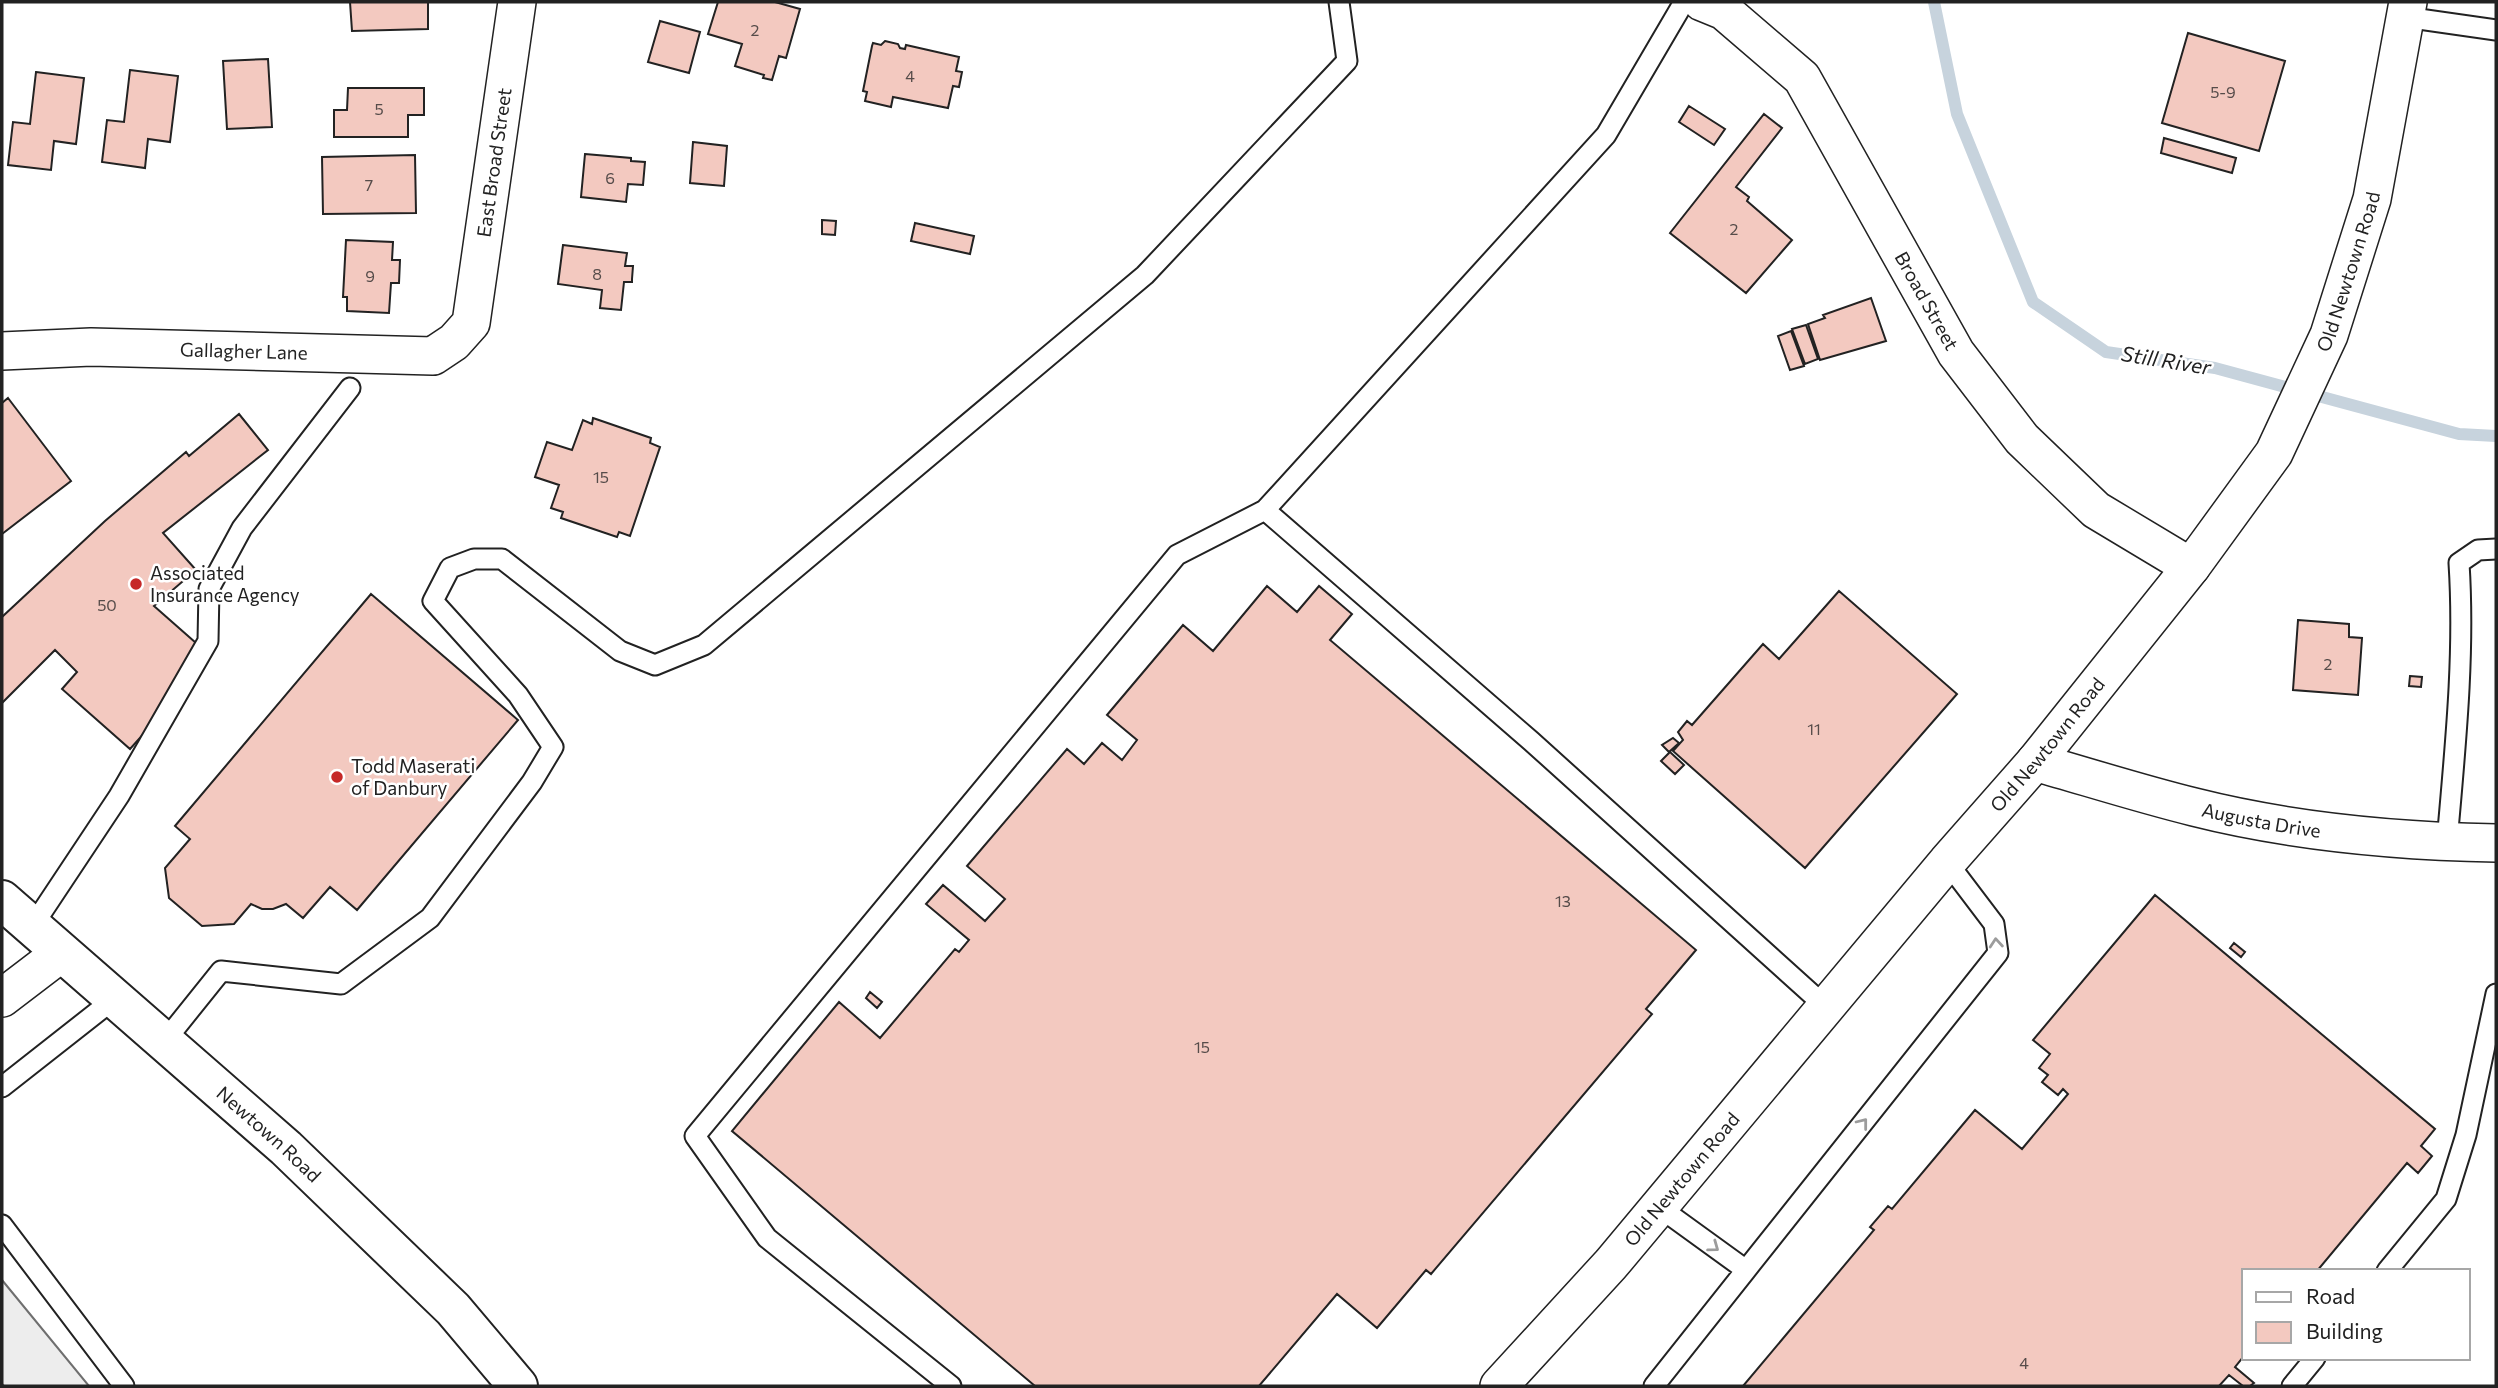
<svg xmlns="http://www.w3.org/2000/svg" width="2498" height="1388" viewBox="0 0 2498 1388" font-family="Commissioner,sans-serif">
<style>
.parking{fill:#ededed;stroke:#6f6f6f;stroke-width:2}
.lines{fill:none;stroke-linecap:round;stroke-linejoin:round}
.stream{stroke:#c7d3dd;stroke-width:12}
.building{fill:#f3c9c0;stroke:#222;stroke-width:2}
.service-casing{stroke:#222;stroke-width:23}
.minor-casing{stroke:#222;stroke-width:40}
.secondary-casing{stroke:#222;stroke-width:42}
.service{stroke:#fff;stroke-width:19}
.minor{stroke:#fff;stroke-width:37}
.secondary{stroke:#fff;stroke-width:38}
.oneway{stroke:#9c9c9c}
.poi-dot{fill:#c62828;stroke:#fff;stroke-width:2.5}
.labels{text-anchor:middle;stroke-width:5;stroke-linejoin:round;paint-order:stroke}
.number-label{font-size:16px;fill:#564c4a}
.street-label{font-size:19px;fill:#222;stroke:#fff}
.poi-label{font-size:19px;fill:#222;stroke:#fff;text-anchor:start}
.water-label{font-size:21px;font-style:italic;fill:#222;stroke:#fff}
</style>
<rect width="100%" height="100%" fill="#fff"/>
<!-- parking -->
<path class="parking" d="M 2,1280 L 89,1386 L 4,1386 L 2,1384 Z"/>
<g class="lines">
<!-- stream -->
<path class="stream" d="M 1934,2 L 1957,114 L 2033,302 L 2106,352 L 2215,368 L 2459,434 L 2496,436"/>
</g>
<!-- building -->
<path class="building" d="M 350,2 L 428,2 L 428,29 L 352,31 Z
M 718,2 L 775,2 L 800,9 L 786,58 L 779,56 L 772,80 L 763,78 L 764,75 L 735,66 L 742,44 L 708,34 Z
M 660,21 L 700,32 L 689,73 L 648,62 Z
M 2188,33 L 2285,61 L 2259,151 L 2162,123 Z
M 885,41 L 898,44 L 900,48 L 905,49 L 906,45 L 959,57 L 956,71 L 962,72 L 959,87 L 953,86 L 948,108 L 893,97 L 891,107 L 865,101 L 867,92 L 863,91 L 872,46 L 873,43 L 881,45 Z
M 268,59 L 272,127 L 227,129 L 223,61 Z
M 130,70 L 178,76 L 170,142 L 148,139 L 145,168 L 102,162 L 107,120 L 124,122 Z
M 36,72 L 84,78 L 76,144 L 54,141 L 51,170 L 8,165 L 13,122 L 30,124 Z
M 348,88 L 424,88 L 424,115 L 408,115 L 408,137 L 334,137 L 334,110 L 347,110 Z
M 1689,106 L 1725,129 L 1714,145 L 1679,122 Z
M 1764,114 L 1782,128 L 1736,187 L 1749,197 L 1747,201 L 1792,240 L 1746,293 L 1670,233 Z
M 2164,138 L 2236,158 L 2232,173 L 2161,153 Z
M 693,142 L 727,146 L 724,186 L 690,183 Z
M 585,154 L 631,158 L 631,161 L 645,162 L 643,185 L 628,184 L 626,202 L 581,197 Z
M 415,155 L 416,213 L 323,214 L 322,157 Z
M 822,220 L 836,221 L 835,235 L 822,234 Z
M 915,223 L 974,236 L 970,254 L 911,241 Z
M 346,240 L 393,242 L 392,260 L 400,260 L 399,283 L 391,283 L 389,313 L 347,311 L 347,297 L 343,297 Z
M 563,245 L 627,253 L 625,266 L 633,266 L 632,279 L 632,282 L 624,282 L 621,310 L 600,308 L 602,290 L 558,284 Z
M 1871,298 L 1886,341 L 1820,360 L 1808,324 L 1825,318 L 1823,315 Z
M 1806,325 L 1818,359 L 1805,364 L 1792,329 Z
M 1791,331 L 1804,366 L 1790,370 L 1778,336 Z
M 8,398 L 71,481 L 2,534 L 2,403 Z
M 239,414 L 268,450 L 163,533 L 196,570 L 154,606 L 196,643 L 148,729 L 130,749 L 62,689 L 77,672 L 55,650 L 2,703 L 2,617 L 105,521 L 186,452 L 189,456 Z
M 593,418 L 651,438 L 650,443 L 660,447 L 630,536 L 619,532 L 617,537 L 561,518 L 563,512 L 551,508 L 559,485 L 535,477 L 547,442 L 572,450 L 583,420 L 592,424 Z
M 1267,586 L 1297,612 L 1319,586 L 1352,614 L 1330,640 L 1696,950 L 1646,1009 L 1652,1014 L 1431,1274 L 1426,1270 L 1377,1328 L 1337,1294 L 1259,1386 L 1035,1386 L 732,1131 L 839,1002 L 880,1038 L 955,949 L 959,952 L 969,940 L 926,904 L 943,885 L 985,921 L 1005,899 L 967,866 L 1067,749 L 1084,764 L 1102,743 L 1122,760 L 1137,740 L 1107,715 L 1183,625 L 1213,651 Z
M 1839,591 L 1957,694 L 1805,868 L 1673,751 L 1683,740 L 1678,732 L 1687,721 L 1692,725 L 1763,644 L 1779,659 Z
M 371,594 L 518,720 L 357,910 L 330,887 L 303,918 L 286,904 L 273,909 L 262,909 L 251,904 L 234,924 L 202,926 L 169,898 L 165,868 L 190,839 L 175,826 Z
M 2298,620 L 2349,624 L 2349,637 L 2362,638 L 2358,695 L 2293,690 Z
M 2410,676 L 2422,677 L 2421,687 L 2409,686 Z
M 1673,738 L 1679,743 L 1669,752 L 1662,745 Z
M 1670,752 L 1684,765 L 1675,774 L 1661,761 Z
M 2155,895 L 2435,1129 L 2421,1146 L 2432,1156 L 2418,1173 L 2407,1163 L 2317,1271 L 2244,1271 L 2244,1356 L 2235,1367 L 2254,1383 L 2250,1386 L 2243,1386 L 2229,1375 L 2219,1386 L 1743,1386 L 1874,1230 L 1870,1227 L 1888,1206 L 1892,1209 L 1975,1110 L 2022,1149 L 2068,1094 L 2063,1089 L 2058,1095 L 2042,1082 L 2048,1075 L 2039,1068 L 2050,1054 L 2033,1040 Z
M 2234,943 L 2245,952 L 2241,957 L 2230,948 Z
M 870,992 L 882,1002 L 877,1008 L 866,998 Z"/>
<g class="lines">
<defs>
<path id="service" d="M 2405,17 L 2496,30
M 1265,510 L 1606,135 L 1684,2
M 2447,842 C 2455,749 2465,656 2459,563 L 2478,550 L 2496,549
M 32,927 L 119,796 L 208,641 L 209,589 L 242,528 L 350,388
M 164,1042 L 221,971 L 341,984 L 430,918 L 532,782 L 553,747 L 518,695 L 433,601 L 450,568 L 474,559 L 502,559 L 620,651 L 655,665 L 704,645 L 1145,275 L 1347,61 L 1339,2
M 2,1087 L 114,999
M 1659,1207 L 1746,1270 L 1998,953 L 1994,924 L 1947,862
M 2,1225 L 124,1386
M 2387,1271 L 2446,1199 L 2466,1135 L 2496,994
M 951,1386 L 767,1238 L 695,1136 L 1177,555 L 1265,510 L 1531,741 L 1826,1007
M 1654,1386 L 1746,1270
M 2292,1386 L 2315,1358"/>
<g id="minor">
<path id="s1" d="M 1702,2 L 1724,11 L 1802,78 L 1956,353 L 2022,439 L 2096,510 L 2191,567"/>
<path id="s2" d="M 2,351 L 91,347 L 433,356 L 454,342 L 471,323 L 517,2"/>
<path id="s3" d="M 2035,762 C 2088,777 2141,794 2194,807 C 2293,832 2395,841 2496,843"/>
<path d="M 2,998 L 61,953"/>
<path id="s4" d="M 1499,1386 L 1611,1264 L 1947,862 L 2035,762 L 2191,567 L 2274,453 L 2329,335 L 2372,199 L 2408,2"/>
</g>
<g id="secondary">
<path id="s5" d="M 2,900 L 286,1148 L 453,1309 L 518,1386"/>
</g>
</defs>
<!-- service casing -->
<use href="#service" class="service-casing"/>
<!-- minor casing -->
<use href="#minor" class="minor-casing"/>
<!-- secondary casing -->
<use href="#secondary" class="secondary-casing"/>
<!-- service -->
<use href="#service" class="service"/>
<!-- minor -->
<use href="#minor" class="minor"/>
<!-- secondary -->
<use href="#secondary" class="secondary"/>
</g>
<!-- one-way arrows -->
<defs><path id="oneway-chevron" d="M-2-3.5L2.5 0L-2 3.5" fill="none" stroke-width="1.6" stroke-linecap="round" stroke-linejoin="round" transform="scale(1.75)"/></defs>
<g class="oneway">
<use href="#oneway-chevron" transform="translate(1996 943) rotate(-95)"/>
<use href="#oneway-chevron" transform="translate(1863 1123) rotate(-52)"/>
<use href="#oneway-chevron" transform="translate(1714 1247) rotate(36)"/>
</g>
<!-- markers -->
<g class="poi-dot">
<circle cx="136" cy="584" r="7"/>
<circle cx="337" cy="777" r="7"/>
</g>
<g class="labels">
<!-- number labels -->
<g class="number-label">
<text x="755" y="36">2</text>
<text x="910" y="82">4</text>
<text x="2223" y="98">5-9</text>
<text x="379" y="115">5</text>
<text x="610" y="184">6</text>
<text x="369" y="191">7</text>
<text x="1734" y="235">2</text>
<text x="597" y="280">8</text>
<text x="370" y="282">9</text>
<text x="601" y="483">15</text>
<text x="107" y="611">50</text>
<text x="2328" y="670">2</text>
<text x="1814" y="735">11</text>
<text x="1563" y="907">13</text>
<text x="1202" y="1053">15</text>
<text x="2024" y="1369">4</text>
</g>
<!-- street labels -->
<g class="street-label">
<text dy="7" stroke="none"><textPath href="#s2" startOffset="644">East Broad Street</textPath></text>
<text dy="7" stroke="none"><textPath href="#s4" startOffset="1410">Old Newtown Road</textPath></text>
<text dy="7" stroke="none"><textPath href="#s1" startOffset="382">Broad Street</textPath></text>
<text dy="7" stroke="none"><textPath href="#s2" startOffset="242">Gallagher Lane</textPath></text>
<text dy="7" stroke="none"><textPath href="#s4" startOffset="844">Old Newtown Road</textPath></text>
<text dy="7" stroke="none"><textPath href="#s3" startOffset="234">Augusta Drive</textPath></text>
<text dy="7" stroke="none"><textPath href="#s5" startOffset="355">Newtown Road</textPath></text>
<text dy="7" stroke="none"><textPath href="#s4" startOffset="276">Old Newtown Road</textPath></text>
</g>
<!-- poi labels -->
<g class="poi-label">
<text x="150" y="580">Associated<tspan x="150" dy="22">Insurance Agency</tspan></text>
<text x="351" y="773">Todd Maserati<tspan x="351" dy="22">of Danbury</tspan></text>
</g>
<!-- water labels -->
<g class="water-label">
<text transform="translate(2166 361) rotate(9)" y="7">Still River</text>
</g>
</g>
<!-- border -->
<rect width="2498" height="1388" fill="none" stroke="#222222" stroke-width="7"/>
<!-- legend -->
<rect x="2242" y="1269" width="228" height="91" fill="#ffffff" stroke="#a7a7a7" stroke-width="2"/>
<rect x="2256" y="1292" width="35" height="10" fill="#ffffff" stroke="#a7a7a7" stroke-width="2"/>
<text x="2306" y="1304" font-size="21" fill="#222222">Road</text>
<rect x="2256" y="1322" width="35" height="21" fill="#f3c9c0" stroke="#a7a7a7" stroke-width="2"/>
<text x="2306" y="1339" font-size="21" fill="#222222">Building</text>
</svg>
